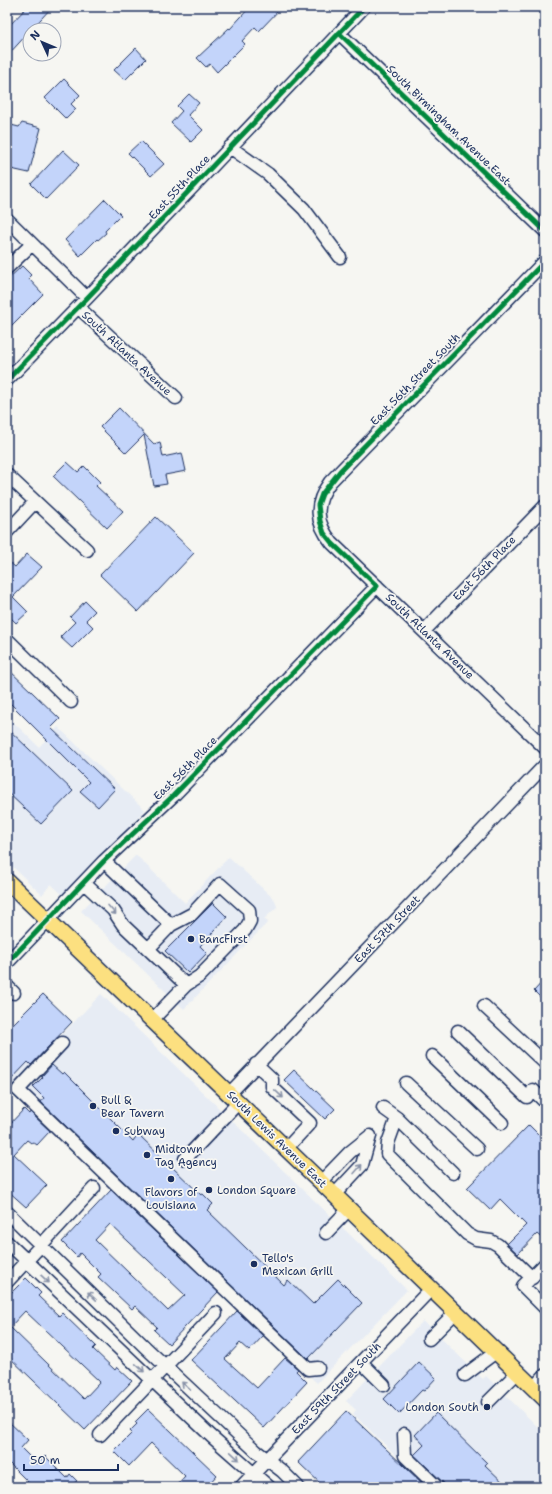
<svg xmlns="http://www.w3.org/2000/svg" width="552" height="1494" viewBox="0 0 552 1494" font-family="'Shantell Sans',sans-serif">
<style>
.built{fill:#e7ecf4}
.building{fill:#c3d4fa;stroke:#1b2f5e;fill-rule:evenodd}
.lines{fill:none;stroke-linecap:round;stroke-linejoin:round}
.minor-casing{stroke:#1b2f5e;stroke-width:15}
.major-casing{stroke:#1b2f5e;stroke-width:18}
.minor{stroke:#f6f6f2;stroke-width:12}
.major{stroke:#fce080;stroke-width:15}
.cycleway-casing{stroke:#f6f6f2;stroke-width:8}
.cycleway{stroke:#00873e;stroke-width:5}
.oneway{stroke:#8892a8}
.poi-dot{fill:#1b2f5e;stroke:#f6f6f2;stroke-width:1.5}
.labels{text-anchor:middle;stroke-width:3.5;stroke-linejoin:round;paint-order:stroke}
.street-label{font-size:11px;fill:#1b2f5e;stroke:#f6f6f2}
.poi-label{font-size:11px;fill:#1b2f5e;stroke:#f6f6f2;text-anchor:start}
</style>
<rect width="100%" height="100%" fill="#f6f6f2"/>
<filter id="ink" filterUnits="userSpaceOnUse"><feTurbulence type="fractalNoise" baseFrequency=".025" numOctaves="2"/><feDisplacementMap in="SourceGraphic" scale="8" xChannelSelector="R" yChannelSelector="G"/><feConvolveMatrix kernelMatrix="1 2 1 2 8 2 1 2 1" color-interpolation-filters="sRGB"/></filter>
<g filter="url(#ink)">
<!-- built -->
<path class="built" d="M 7,716 L 39,747 L 58,727 L 145,810 L 64,896 L 51,884 L 42,895 L 7,861 Z
M 136,855 L 185,903 L 229,857 L 275,900 L 277,907 L 264,919 L 268,922 L 184,1009 L 81,911 Z
M 101,994 L 407,1290 L 317,1383 L 9,1090 L 7,1092 L 7,1042 L 32,1066 Z
M 423,1321 L 483,1379 L 486,1376 L 545,1434 L 545,1487 L 429,1487 L 353,1414 L 356,1410 L 346,1401 Z"/>
<!-- building -->
<path class="building" d="M 27,7 L 52,7 L 7,56 L 7,28 Z
M 250,7 L 282,7 L 259,31 L 255,27 L 242,41 L 245,44 L 217,72 L 210,64 L 206,67 L 197,58 L 229,28 L 230,29 Z
M 136,48 L 146,59 L 125,80 L 114,70 Z
M 64,79 L 80,95 L 71,104 L 76,109 L 66,119 L 45,98 Z
M 189,94 L 199,103 L 188,115 L 203,130 L 191,142 L 171,123 L 182,111 L 177,106 Z
M 22,123 L 41,128 L 29,173 L 11,169 L 7,166 L 7,124 L 19,127 Z
M 141,141 L 164,164 L 151,176 L 128,153 Z
M 63,150 L 79,165 L 46,199 L 31,184 Z
M 105,199 L 121,215 L 105,231 L 106,233 L 98,240 L 97,239 L 80,256 L 65,240 Z
M 22,266 L 31,275 L 28,278 L 43,294 L 7,330 L 7,280 Z
M 119,408 L 154,444 L 160,442 L 163,457 L 182,453 L 186,471 L 165,475 L 167,484 L 154,486 L 144,435 L 126,453 L 100,427 Z
M 67,462 L 78,472 L 84,466 L 100,482 L 96,486 L 123,511 L 107,528 L 53,476 Z
M 156,517 L 194,553 L 138,612 L 100,575 Z
M 27,554 L 42,567 L 13,597 L 28,612 L 16,623 L 7,614 L 7,560 L 15,567 Z
M 85,601 L 95,611 L 86,620 L 93,627 L 72,648 L 60,637 L 75,622 L 70,617 Z
M 7,668 L 60,719 L 51,728 L 115,789 L 98,807 L 80,791 L 89,782 L 7,700 Z
M 7,728 L 73,791 L 41,824 L 7,792 Z
M 213,903 L 227,917 L 200,946 L 207,953 L 188,973 L 165,951 Z
M 545,979 L 545,1002 L 534,991 Z
M 43,994 L 72,1022 L 31,1065 L 28,1062 L 7,1084 L 7,1030 Z
M 52,1065 L 62,1074 L 64,1072 L 133,1141 L 138,1134 L 201,1195 L 203,1194 L 213,1204 L 207,1210 L 284,1285 L 288,1280 L 313,1304 L 338,1279 L 362,1303 L 308,1359 L 41,1102 L 44,1098 L 33,1087 L 43,1077 L 42,1076 Z
M 294,1070 L 335,1109 L 325,1119 L 284,1080 Z
M 24,1109 L 29,1114 L 30,1112 L 50,1131 L 37,1145 L 33,1142 L 31,1143 L 27,1140 L 14,1154 L 47,1185 L 26,1207 L 7,1190 L 7,1127 Z
M 529,1125 L 545,1141 L 545,1241 L 537,1234 L 518,1254 L 507,1244 L 526,1225 L 500,1199 L 490,1210 L 467,1188 Z
M 111,1190 L 218,1292 L 169,1344 L 154,1330 L 157,1327 L 135,1306 L 132,1309 L 98,1277 L 101,1274 L 80,1253 L 77,1257 L 62,1242 ZM 110,1224 L 185,1295 L 168,1311 L 95,1240 Z
M 26,1278 L 41,1293 L 38,1296 L 59,1316 L 62,1313 L 96,1346 L 93,1349 L 115,1370 L 117,1367 L 132,1381 L 85,1430 L 7,1355 L 7,1297 ZM 25,1311 L 100,1382 L 84,1399 L 10,1327 Z
M 237,1311 L 263,1336 L 249,1351 L 240,1343 L 225,1359 L 257,1388 L 285,1358 L 298,1369 L 296,1371 L 307,1382 L 264,1428 L 191,1360 Z
M 419,1362 L 436,1378 L 424,1391 L 422,1390 L 399,1414 L 384,1399 Z
M 148,1409 L 217,1475 L 206,1487 L 175,1487 L 185,1476 L 151,1443 L 129,1466 L 114,1451 L 132,1433 L 130,1431 L 137,1424 L 135,1422 Z
M 346,1411 L 423,1484 L 421,1487 L 324,1487 L 298,1462 Z
M 436,1413 L 487,1463 L 485,1465 L 508,1487 L 448,1487 L 414,1455 L 424,1445 L 415,1435 Z
M 7,1420 L 28,1440 L 21,1448 L 37,1464 L 45,1456 L 67,1478 L 70,1474 L 77,1481 L 73,1484 L 76,1487 L 33,1487 L 7,1461 Z"/>
<g class="lines">
<defs>
<path id="minor" d="M 339,33 L 545,231
M 230,147 L 268,174 L 304,209 L 340,257
M 7,219 L 87,298
M 545,261 L 330,482 C 314,504 315,522 332,543 L 545,748
M 7,268 L 32,244
M 78,307 L 176,398
M 7,380 L 87,298 L 364,7
M 7,475 L 87,550
M 7,532 L 35,502
M 424,631 L 545,506
M 7,639 L 71,702
M 104,861 L 171,925
M 84,883 L 113,910 L 123,925 L 186,985
M 148,949 L 171,925 L 192,914 L 220,884 L 249,910 L 250,921 L 245,930 L 200,976 L 186,985 L 151,1021
M 7,963 L 104,861 L 173,796 L 377,586
M 7,986 L 14,993
M 484,1006 L 545,1063
M 458,1031 L 527,1097
M 62,1043 L 18,1090 L 308,1369 L 318,1368
M 432,1056 L 502,1123
M 256,1064 L 272,1079 L 272,1087 L 310,1123 L 286,1149
M 406,1083 L 477,1149
M 533,1090 L 545,1102
M 229,1094 L 545,765
M 383,1108 L 397,1118 L 453,1173
M 397,1118 L 388,1143 L 387,1154 L 467,1234 L 476,1239 L 491,1241 L 498,1245 L 532,1278
M 185,1159 L 238,1103
M 321,1182 L 350,1152 L 370,1136
M 334,1195 L 362,1165 L 370,1136
M 7,1212 L 145,1347 L 256,1451 L 282,1471 L 298,1487
M 326,1233 L 349,1209
M 7,1242 L 211,1436 L 269,1487
M 545,1264 L 523,1286 L 545,1308
M 7,1282 L 94,1188
M 429,1339 L 455,1313
M 361,1362 L 384,1385
M 465,1375 L 496,1352
M 533,1388 L 545,1375
M 488,1402 L 517,1373
M 404,1434 L 405,1456 L 437,1487
M 100,1435 L 216,1313
M 241,1487 L 431,1289"/>
<path id="major" d="M 7,881 L 321,1182 L 545,1399"/>
</defs>
<!-- minor casing -->
<use href="#minor" class="minor-casing"/>
<!-- major casing -->
<use href="#major" class="major-casing"/>
<!-- minor -->
<use href="#minor" class="minor"/>
<!-- major -->
<use href="#major" class="major"/>
<defs>
<path id="cycleway" d="M 339,33 L 545,231
M 7,380 L 87,298 L 364,7
M 7,963 L 104,861 L 173,796 L 377,586 L 332,543 L 324,533 L 320,521 L 318,505 L 322,494 L 340,471 L 545,261"/>
</defs>
<!-- cycleway casing -->
<use href="#cycleway" class="cycleway-casing"/>
<!-- cycleway -->
<use href="#cycleway" class="cycleway"/>
</g>
<!-- one-way arrows -->
<defs><path id="oneway-shaft" d="M-6 0H5M1.5-3L5.5 0L1.5 3" fill="none" stroke-width="1.6" stroke-linecap="round" stroke-linejoin="round"/></defs>
<g class="oneway">
<use href="#oneway-shaft" transform="translate(112 910) rotate(49)"/>
<use href="#oneway-shaft" transform="translate(279 1094) rotate(43)"/>
<use href="#oneway-shaft" transform="translate(358 1169) rotate(-49)"/>
<use href="#oneway-shaft" transform="translate(45 1279) rotate(43)"/>
<use href="#oneway-shaft" transform="translate(92 1296) rotate(-136)"/>
<use href="#oneway-shaft" transform="translate(140 1368) rotate(43)"/>
<use href="#oneway-shaft" transform="translate(186 1386) rotate(-137)"/>
<use href="#oneway-shaft" transform="translate(235 1456) rotate(43)"/>
</g>
</g>
<!-- markers -->
<g class="poi-dot">
<circle cx="191" cy="939" r="4"/>
<circle cx="93" cy="1106" r="4"/>
<circle cx="116" cy="1131" r="4"/>
<circle cx="147" cy="1155" r="4"/>
<circle cx="171" cy="1179" r="4"/>
<circle cx="209" cy="1190" r="4"/>
<circle cx="254" cy="1264" r="4"/>
<circle cx="487" cy="1407" r="4"/>
</g>
<g class="labels">
<!-- street labels -->
<g class="street-label">
<text transform="translate(449 125) rotate(44)" y="4">South Birmingham Avenue East</text>
<text transform="translate(179 187) rotate(-47)" y="4">East 55th Place</text>
<text transform="translate(127 353) rotate(43)" y="4">South Atlanta Avenue</text>
<text transform="translate(415 379) rotate(-46)" y="4">East 56th Street South</text>
<text transform="translate(484 568) rotate(-46)" y="4">East 56th Place</text>
<text transform="translate(430 636) rotate(44)" y="4">South Atlanta Avenue</text>
<text transform="translate(185 768) rotate(-45)" y="4">East 56th Place</text>
<text transform="translate(387 929) rotate(-46)" y="4">East 57th Street</text>
<text transform="translate(277 1139) rotate(44)" y="4">South Lewis Avenue East</text>
<text transform="translate(336 1388) rotate(-46)" y="4">East 59th Street South</text>
</g>
<!-- poi labels -->
<g class="poi-label">
<text x="199" y="943">BancFirst</text>
<text x="101" y="1104">Bull &amp;<tspan x="101" dy="13">Bear Tavern</tspan></text>
<text x="124" y="1135">Subway</text>
<text x="155" y="1153">Midtown<tspan x="155" dy="13">Tag Agency</tspan></text>
<text x="217" y="1194">London Square</text>
<text x="171" y="1196" text-anchor="middle">Flavors of<tspan x="171" dy="13">Louisiana</tspan></text>
<text x="262" y="1262">Tello's<tspan x="262" dy="13">Mexican Grill</tspan></text>
<text x="479" y="1411" text-anchor="end">London South</text>
</g>
</g>
<!-- margin -->
<rect width="552" height="1494" fill="none" stroke="#f6f6f2" stroke-width="24"/>
<rect x="12" y="12" width="528" height="1470" fill="none" stroke="#1b2f5e" stroke-width="1.5" filter="url(#ink)"/>
<!-- north arrow -->
<g transform="translate(42 42) rotate(314)"><circle r="19" fill="#f6f6f2" stroke="#9ea6b7"/>
<path d="M0-3L7 15L0 10L-7 15Z" fill="#1b2f5e"/>
<text y="-6" font-size="11" font-weight="bold" text-anchor="middle" fill="#1b2f5e">N</text>
</g>
<!-- scale -->
<path d="M24 1464v6h94v-6" fill="none" stroke="#1b2f5e" stroke-width="2"/>
<text x="30" y="1464" font-size="12" fill="#1b2f5e" stroke="#f6f6f2" stroke-width="3" paint-order="stroke">50 m</text>
</svg>
